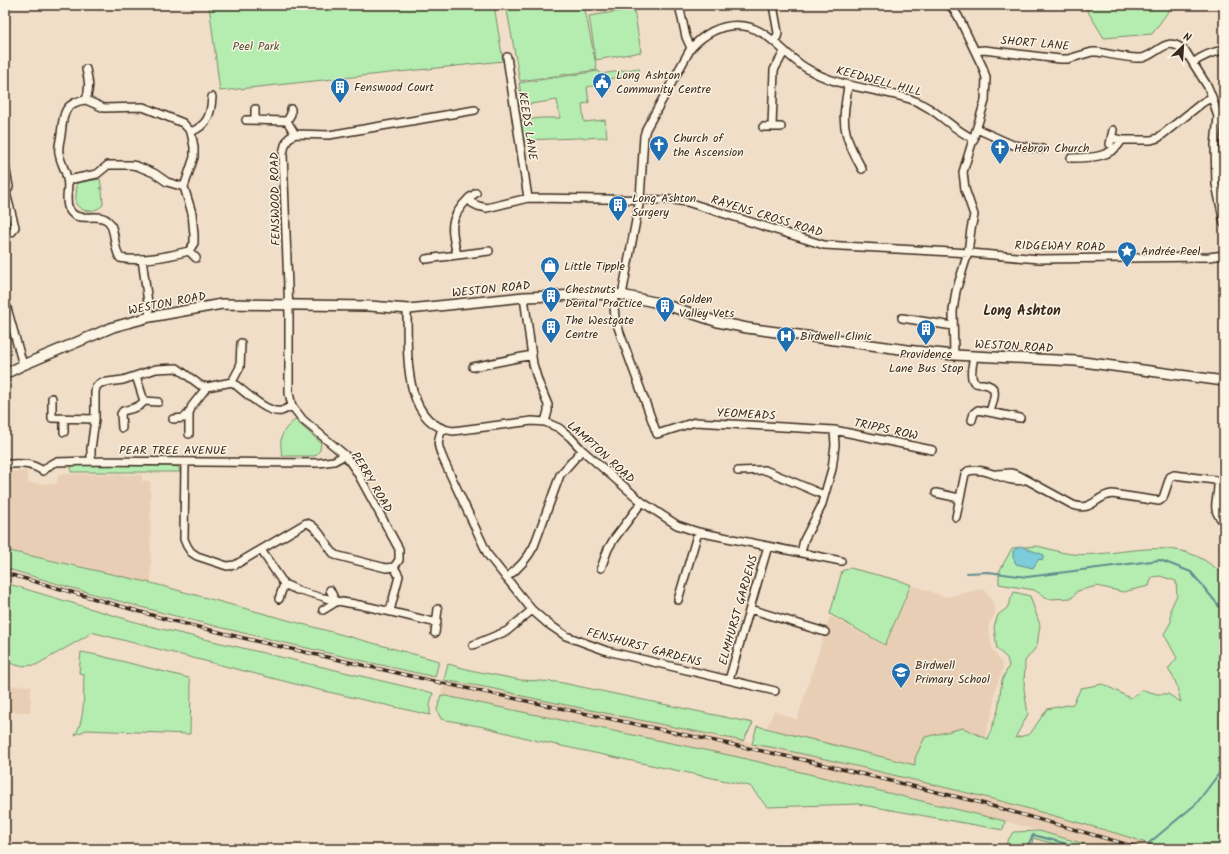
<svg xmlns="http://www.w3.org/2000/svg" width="1229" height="854" viewBox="0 0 1229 854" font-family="Kalam,sans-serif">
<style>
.built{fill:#e8ceb4}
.green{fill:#b5edb1;stroke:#788c68}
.water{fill:#7dccd9;stroke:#638b8e}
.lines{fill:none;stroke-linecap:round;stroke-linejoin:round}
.stream{stroke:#638b8e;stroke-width:2}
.pedestrian-casing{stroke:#3b2a1e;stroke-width:8}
.minor-casing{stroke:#3b2a1e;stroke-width:10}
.tertiary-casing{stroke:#3b2a1e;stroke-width:12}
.pedestrian{stroke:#fcf5e5;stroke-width:5.5}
.minor{stroke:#fcf5e5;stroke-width:7}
.tertiary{stroke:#fcf5e5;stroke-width:9}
.rail-casing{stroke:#3b2a1e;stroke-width:3.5}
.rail{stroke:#fcf5e5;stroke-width:2;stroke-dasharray:6;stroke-linecap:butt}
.labels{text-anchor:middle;stroke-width:3;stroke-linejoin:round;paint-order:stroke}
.street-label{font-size:12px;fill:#3b2a1e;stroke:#fcf5e5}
.park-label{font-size:12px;fill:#53513b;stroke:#fcf5e5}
.poi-label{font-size:12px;fill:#3b2a1e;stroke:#fcf5e5;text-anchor:start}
.quarter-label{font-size:14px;font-weight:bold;fill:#3b2a1e;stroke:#fcf5e5}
</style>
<rect width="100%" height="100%" fill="#f0dec8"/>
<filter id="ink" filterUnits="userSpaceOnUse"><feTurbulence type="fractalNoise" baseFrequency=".025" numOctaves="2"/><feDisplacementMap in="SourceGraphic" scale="8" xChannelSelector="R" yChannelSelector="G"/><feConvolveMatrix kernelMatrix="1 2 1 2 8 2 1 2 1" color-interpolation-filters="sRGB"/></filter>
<g filter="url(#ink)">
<!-- built -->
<path class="built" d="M 27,471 L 28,483 L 57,484 L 58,474 L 142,475 L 142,481 L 150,481 L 151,583 L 5,550 L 5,476 L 7,476 L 7,472 Z
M 913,585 L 945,597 L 983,589 L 987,593 L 995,607 L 995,613 L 988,627 L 989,631 L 993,651 L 1002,663 L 1003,669 L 997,684 L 994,694 L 994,707 L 983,743 L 976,784 L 900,761 L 766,729 L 774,711 L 797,720 L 830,616 L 885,646 Z
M 444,680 L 743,741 L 856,766 L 1001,801 L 1119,834 L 1164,849 L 1102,849 L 1005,821 L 738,757 L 441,695 Z
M 5,685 L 31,686 L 30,712 L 10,712 L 10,741 L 5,741 Z"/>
<!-- green -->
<path class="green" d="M 209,5 L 494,5 L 503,61 L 220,91 Z
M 506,5 L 584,5 L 597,70 L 520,81 Z
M 1084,5 L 1179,5 L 1172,6 L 1152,34 L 1104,38 Z
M 634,9 L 641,52 L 596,60 L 589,16 Z
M 639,68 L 639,73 L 608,79 L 608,83 L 587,87 L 589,103 L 582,104 L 584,122 L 605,120 L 607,137 L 522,140 L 517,121 L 541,118 L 560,118 L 557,100 L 523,105 L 519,83 L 599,71 L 601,74 Z
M 100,179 L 102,190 L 99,187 L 102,191 L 103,205 C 94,213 83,213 76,204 C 75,197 77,191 77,183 Z
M 295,420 L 321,443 L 320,450 L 315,456 L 282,456 C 279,438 281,431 295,420 Z
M 71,465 L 174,466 L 178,467 L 180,472 L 71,472 Z
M 1037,546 C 1048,548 1060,553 1072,554 C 1116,558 1164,536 1204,560 C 1213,566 1219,569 1224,578 L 1224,849 L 1164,849 L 1119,834 L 1001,801 L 856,766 L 776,748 L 752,744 L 757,726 L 915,765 L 915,758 L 925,737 L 963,728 L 988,739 L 998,710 L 1002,680 L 1009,666 L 1007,658 L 997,649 L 994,627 L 998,615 L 1007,608 L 1014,592 L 1030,596 L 1040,625 L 1037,646 L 1025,661 L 1024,689 L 1028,714 L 1015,738 L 1030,734 L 1047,709 L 1073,704 L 1081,688 L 1103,684 L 1130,698 L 1143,690 L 1157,694 L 1168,694 L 1181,702 L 1175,680 L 1168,669 L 1177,658 L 1164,634 L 1171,622 L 1171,608 L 1177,595 L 1176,581 L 1160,576 L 1152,577 L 1149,586 L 1123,592 L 1097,586 L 1077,591 L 1072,598 L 1049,599 L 1034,590 L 999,584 L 999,572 L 1012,548 Z
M 5,550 L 151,583 L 439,661 L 435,677 C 291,645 146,612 5,568 Z
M 850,568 L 901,581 L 911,585 L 885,645 L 830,614 L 842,571 Z
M 5,583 L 149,626 L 433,693 L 430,705 L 430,715 L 311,688 L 91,632 L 85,637 L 36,665 L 19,666 L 5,661 Z
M 81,652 L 97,655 L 189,678 L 191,687 L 190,734 L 86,730 L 75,735 C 86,718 83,693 84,674 L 79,673 Z
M 448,664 L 470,670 L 521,680 L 558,682 L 753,723 L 743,741 L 522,696 C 497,688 470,685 444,680 Z
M 441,695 L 738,757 L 1005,821 L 1003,830 L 858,804 L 767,807 L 750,786 L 538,741 L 484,727 L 441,719 L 437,710 Z
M 1039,831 L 1102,849 L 1072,849 L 1033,838 L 1031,849 L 1003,849 L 1013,832 Z"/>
<!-- water -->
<path class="water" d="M 1020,546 L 1044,555 L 1042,560 L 1039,559 L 1033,568 L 1016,564 L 1013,557 L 1013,551 Z"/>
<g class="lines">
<!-- stream -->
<path class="stream" d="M 967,573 L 988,572 L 1027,577 L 1160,560 L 1191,572 L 1224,612
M 1149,843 L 1196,804 L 1224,767
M 1026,849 L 1033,835 L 1087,849"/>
<defs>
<path id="pedestrian" d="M 297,590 L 325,598"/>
<path id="minor" d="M 679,5 L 686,37 L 691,48
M 773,5 L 778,33 L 777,37 L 773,41
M 950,5 L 958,16 L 983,68 L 986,78 L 985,101 L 963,172 L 965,189 L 974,215 L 971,229 L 968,253 L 956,291 L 953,311 L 954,355
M 975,51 L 984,50 L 1060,59 L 1068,59 L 1092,52 L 1098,52 C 1109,54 1132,59 1142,58 C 1159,54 1167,33 1186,52 L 1208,87 L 1212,97 L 1218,117 L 1215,145 L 1216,184 L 1224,223
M 507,57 L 528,198
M 1193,63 C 1202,56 1212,52 1224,50
M 86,69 C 89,82 90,88 86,100
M 848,86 C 846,101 842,117 846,132 C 848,145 856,157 862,169
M 86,100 L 104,108 L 143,107 L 183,123 L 191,132 L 194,147 L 194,157 L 184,187 L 192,213 L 194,235 L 194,243 L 189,251 C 170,256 139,262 120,258 C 113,248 116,228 108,221 C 97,211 77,225 69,209 C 64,200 70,189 67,179 C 66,170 60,162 59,153 C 58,147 60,140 61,135 C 63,116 63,102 86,100 Z
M 246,120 L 287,121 L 295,134
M 255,120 L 255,109
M 287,121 L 291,114 L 291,109
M 763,127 L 781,127
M 772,127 L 774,70 L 784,52
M 977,129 L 1013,145 L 1042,149
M 191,132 C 208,125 211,114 212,97
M 1122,140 L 1151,140 L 1158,138 L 1202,103 L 1212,97
M 1110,144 L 1113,130
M 1071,158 C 1089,158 1112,158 1122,140 L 1112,138
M 5,166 L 9,187 L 6,193 L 15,227 L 12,232 L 5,235
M 68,180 L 97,174 L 108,165 L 131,165 L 137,166 L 154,173 L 167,182 L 184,187
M 469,198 L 476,193
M 189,251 L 196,258
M 457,255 C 451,228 448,219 469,198 L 472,203 L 478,206 L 487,208 L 528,198 L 673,200 L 687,202 L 824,245 L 970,253 L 1039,259 L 1209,257 L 1224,255
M 142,259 L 150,317
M 426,259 L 489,251
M 613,294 L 615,318 L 621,336 L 657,434 L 695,422 L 834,430 L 932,450
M 622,295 L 640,199 L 644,136 L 646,129 L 691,48 C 705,33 723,23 744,26 C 770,30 785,56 806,68 C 838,88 875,88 910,99 C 935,107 951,129 974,139
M 524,297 L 533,364 L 538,381 L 548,405 L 548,411 L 545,422
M 5,301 L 23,365
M 407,309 C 408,348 401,424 453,431 L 532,421 L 545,422 L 559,428 L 570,437 L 582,450 L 642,502 L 677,525 L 698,532 L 841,561
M 902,318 L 953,326
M 974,356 C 973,363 969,376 974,382 C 976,384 981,384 983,384 C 1001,386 993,400 990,412
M 473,367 L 532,355
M 232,382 L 240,367 L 241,343
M 52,398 L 52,418 L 95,419
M 144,401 L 158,402
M 64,419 L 64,432
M 173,419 L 184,418 L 189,413
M 972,420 L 974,413 L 978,410 L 1020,418
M 122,428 L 121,414 L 123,411 C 130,409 140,408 144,401 L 136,376
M 442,429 C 436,445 438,446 444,461 L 488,555 L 532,610 L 547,623 L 566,636 L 607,651 L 775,691
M 189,434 L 189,413 L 192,406 L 207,387
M 91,461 L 91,449 L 95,419 L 95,392 L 96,387 L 100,383 L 123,380 L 156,369 L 177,368 L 200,385 L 207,387 L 232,382 C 243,390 267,414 281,411 C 285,410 289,407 292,406
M 185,462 L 184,539 L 187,546 L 191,552 L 197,556 L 227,566 L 235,565 L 306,523 C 318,525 326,546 335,555 L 386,568 L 394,567
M 5,464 C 21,464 29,462 43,471 L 51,464 L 56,462 L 91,461 L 318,463 L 334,461 L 345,455
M 738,471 L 765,470 L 824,495
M 997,474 L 1011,473 L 1018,475 L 1073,505 C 1093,512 1095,496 1112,494 L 1159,501 L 1163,498 L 1170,477 L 1174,475 L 1215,480 L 1218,483 C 1219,499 1209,509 1224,522
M 936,493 L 959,498
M 956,517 L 965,474 L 968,471 C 987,466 1005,484 1024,480
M 261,550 L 284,584 L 297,590
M 801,553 L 804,540 L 821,507 L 832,469 L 835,445 L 834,430
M 394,567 L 399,560 L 399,549 L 357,472 L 345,455 L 303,420 L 292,406 L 289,393 L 289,314 L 283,154 L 285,145 L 289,138 L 295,134 L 329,135 L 475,110
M 601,568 L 608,549 L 614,539 L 642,502
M 506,578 C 518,569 527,560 534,546 L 560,475 L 582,450
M 325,598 C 338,602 351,603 364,606 C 389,611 413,617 437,623
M 279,599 L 284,584
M 678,600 L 698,532
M 750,609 L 825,632
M 323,610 L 336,602 L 330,590
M 390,611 L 399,576 L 394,567
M 435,633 L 438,609
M 473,645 L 507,631 L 532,610
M 729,680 L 768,546"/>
<path id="tertiary" d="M 5,374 L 23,365 L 113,327 L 150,317 L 222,304 L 369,306 L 409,309 L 524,297 L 613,294 L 622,295 L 663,304 L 718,322 L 747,328 L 915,351 L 954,355 L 1076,361 L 1224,381"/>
</defs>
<!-- pedestrian casing -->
<use href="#pedestrian" class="pedestrian-casing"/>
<!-- minor casing -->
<use href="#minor" class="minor-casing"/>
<!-- tertiary casing -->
<use href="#tertiary" class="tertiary-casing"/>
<!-- pedestrian -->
<use href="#pedestrian" class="pedestrian"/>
<!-- minor -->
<use href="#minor" class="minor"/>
<!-- tertiary -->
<use href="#tertiary" class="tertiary"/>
<defs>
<path id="rail" d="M 5,573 L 169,620 L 260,642 L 442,683 L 804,760 L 974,801 L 1143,849"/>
</defs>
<!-- rail casing -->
<use href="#rail" class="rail-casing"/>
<!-- rail -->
<use href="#rail" class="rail"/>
</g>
</g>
<!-- icons -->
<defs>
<symbol id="civic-pin" viewBox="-11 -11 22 30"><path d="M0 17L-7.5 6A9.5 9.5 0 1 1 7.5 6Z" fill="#1f6fb2" stroke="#fcf5e5"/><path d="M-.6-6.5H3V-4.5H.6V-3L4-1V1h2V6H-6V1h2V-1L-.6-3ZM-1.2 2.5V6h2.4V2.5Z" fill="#fff"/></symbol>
<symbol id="building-pin" viewBox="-11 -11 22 30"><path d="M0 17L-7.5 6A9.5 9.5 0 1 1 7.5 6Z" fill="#1f6fb2" stroke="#fcf5e5"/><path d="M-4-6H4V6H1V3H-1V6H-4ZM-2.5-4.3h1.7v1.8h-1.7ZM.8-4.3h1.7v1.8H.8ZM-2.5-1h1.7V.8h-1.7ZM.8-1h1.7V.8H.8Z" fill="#fff"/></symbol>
<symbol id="church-pin" viewBox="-11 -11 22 30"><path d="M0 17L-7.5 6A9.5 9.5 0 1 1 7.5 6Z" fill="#1f6fb2" stroke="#fcf5e5"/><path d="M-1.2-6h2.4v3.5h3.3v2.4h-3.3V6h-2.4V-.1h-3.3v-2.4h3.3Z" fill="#fff"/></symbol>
<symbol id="sight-pin" viewBox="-11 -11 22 30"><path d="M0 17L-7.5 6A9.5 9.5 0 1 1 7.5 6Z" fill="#1f6fb2" stroke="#fcf5e5"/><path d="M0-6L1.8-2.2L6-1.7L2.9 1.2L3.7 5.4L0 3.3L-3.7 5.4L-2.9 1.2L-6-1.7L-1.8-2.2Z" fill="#fff"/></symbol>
<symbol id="shop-pin" viewBox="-11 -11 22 30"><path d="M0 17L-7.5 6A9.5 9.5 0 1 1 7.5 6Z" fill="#1f6fb2" stroke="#fcf5e5"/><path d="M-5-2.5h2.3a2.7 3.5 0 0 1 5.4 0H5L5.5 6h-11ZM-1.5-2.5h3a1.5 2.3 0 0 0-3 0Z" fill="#fff"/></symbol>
<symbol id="hospital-pin" viewBox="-11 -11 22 30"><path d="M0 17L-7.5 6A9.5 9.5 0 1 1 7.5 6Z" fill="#1f6fb2" stroke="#fcf5e5"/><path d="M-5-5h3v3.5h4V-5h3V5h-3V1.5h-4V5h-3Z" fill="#fff"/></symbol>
<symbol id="school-pin" viewBox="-11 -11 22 30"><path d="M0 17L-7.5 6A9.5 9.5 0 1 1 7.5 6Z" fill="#1f6fb2" stroke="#fcf5e5"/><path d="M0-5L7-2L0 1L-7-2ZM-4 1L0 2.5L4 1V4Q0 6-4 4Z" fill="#fff"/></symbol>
</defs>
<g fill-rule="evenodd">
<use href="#civic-pin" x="591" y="71" width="22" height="30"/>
<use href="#building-pin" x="329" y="76" width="22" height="30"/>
<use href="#church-pin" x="648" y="134" width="22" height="30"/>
<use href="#church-pin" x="989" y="137" width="22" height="30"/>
<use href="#building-pin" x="607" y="194" width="22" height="30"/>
<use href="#sight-pin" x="1116" y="240" width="22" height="30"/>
<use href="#shop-pin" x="539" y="255" width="22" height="30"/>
<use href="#building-pin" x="540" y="285" width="22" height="30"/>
<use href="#building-pin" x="654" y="295" width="22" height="30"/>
<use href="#building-pin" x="540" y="316" width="22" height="30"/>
<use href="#building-pin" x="915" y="318" width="22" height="30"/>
<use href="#hospital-pin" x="775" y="325" width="22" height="30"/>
<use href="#school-pin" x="890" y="661" width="22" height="30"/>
</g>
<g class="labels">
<!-- street labels -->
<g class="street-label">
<text transform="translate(1035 43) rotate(5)" y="4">SHORT LANE</text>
<text transform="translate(879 81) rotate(15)" y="4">KEEDWELL HILL</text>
<text transform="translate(528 126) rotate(81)" y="4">KEEDS LANE</text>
<text transform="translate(275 199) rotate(-91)" y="4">FENSWOOD ROAD</text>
<text transform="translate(767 216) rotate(17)" y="4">RAYENS CROSS ROAD</text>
<text transform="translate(1060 246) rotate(1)" y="4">RIDGEWAY ROAD</text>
<text transform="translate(491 289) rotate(-6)" y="4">WESTON ROAD</text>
<text transform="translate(167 303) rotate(-11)" y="4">WESTON ROAD</text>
<text transform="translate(1014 346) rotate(3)" y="4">WESTON ROAD</text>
<text transform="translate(746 414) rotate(3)" y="4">YEOMEADS</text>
<text transform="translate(886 429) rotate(12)" y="4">TRIPPS ROW</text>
<text x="173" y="454">PEAR TREE AVENUE</text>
<text transform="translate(601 452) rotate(42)" y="4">LAMPTON ROAD</text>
<text transform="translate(372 482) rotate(59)" y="4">PERRY ROAD</text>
<text transform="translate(738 610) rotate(-74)" y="4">ELMHURST GARDENS</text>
<text transform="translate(644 647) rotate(15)" y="4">FENSHURST GARDENS</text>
</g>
<!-- park labels -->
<g class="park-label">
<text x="256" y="50">Peel Park</text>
</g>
<!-- poi labels -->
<g class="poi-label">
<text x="616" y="79">Long Ashton<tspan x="616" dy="14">Community Centre</tspan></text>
<text x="354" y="91">Fenswood Court</text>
<text x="673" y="142">Church of<tspan x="673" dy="14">the Ascension</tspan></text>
<text x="1014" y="152">Hebron Church</text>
<text x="632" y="202">Long Ashton<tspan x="632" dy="14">Surgery</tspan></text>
<text x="1141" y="255">Andrée Peel</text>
<text x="564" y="270">Little Tipple</text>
<text x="565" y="293">Chestnuts<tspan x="565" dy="14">Dental Practice</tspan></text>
<text x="679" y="303">Golden<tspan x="679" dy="14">Valley Vets</tspan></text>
<text x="565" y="324">The Westgate<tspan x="565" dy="14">Centre</tspan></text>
<text x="800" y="340">Birdwell Clinic</text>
<text x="926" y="358" text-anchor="middle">Providence<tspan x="926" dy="14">Lane Bus Stop</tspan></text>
<text x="915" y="669">Birdwell<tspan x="915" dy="14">Primary School</tspan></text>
</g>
<!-- quarter labels -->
<g class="quarter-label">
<text x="1022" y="315">Long Ashton</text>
</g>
</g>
<!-- margin -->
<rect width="1229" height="854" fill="none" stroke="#fcf5e5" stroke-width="20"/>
<rect x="10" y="10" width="1209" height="834" fill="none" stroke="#3b2a1e" stroke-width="1.5" filter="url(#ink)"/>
<!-- north arrow -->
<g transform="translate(1183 46) rotate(25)" stroke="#fcf5e5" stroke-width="3" paint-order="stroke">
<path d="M0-3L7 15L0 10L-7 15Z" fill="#3b2a1e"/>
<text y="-6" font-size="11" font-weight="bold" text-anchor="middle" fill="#3b2a1e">N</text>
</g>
</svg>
